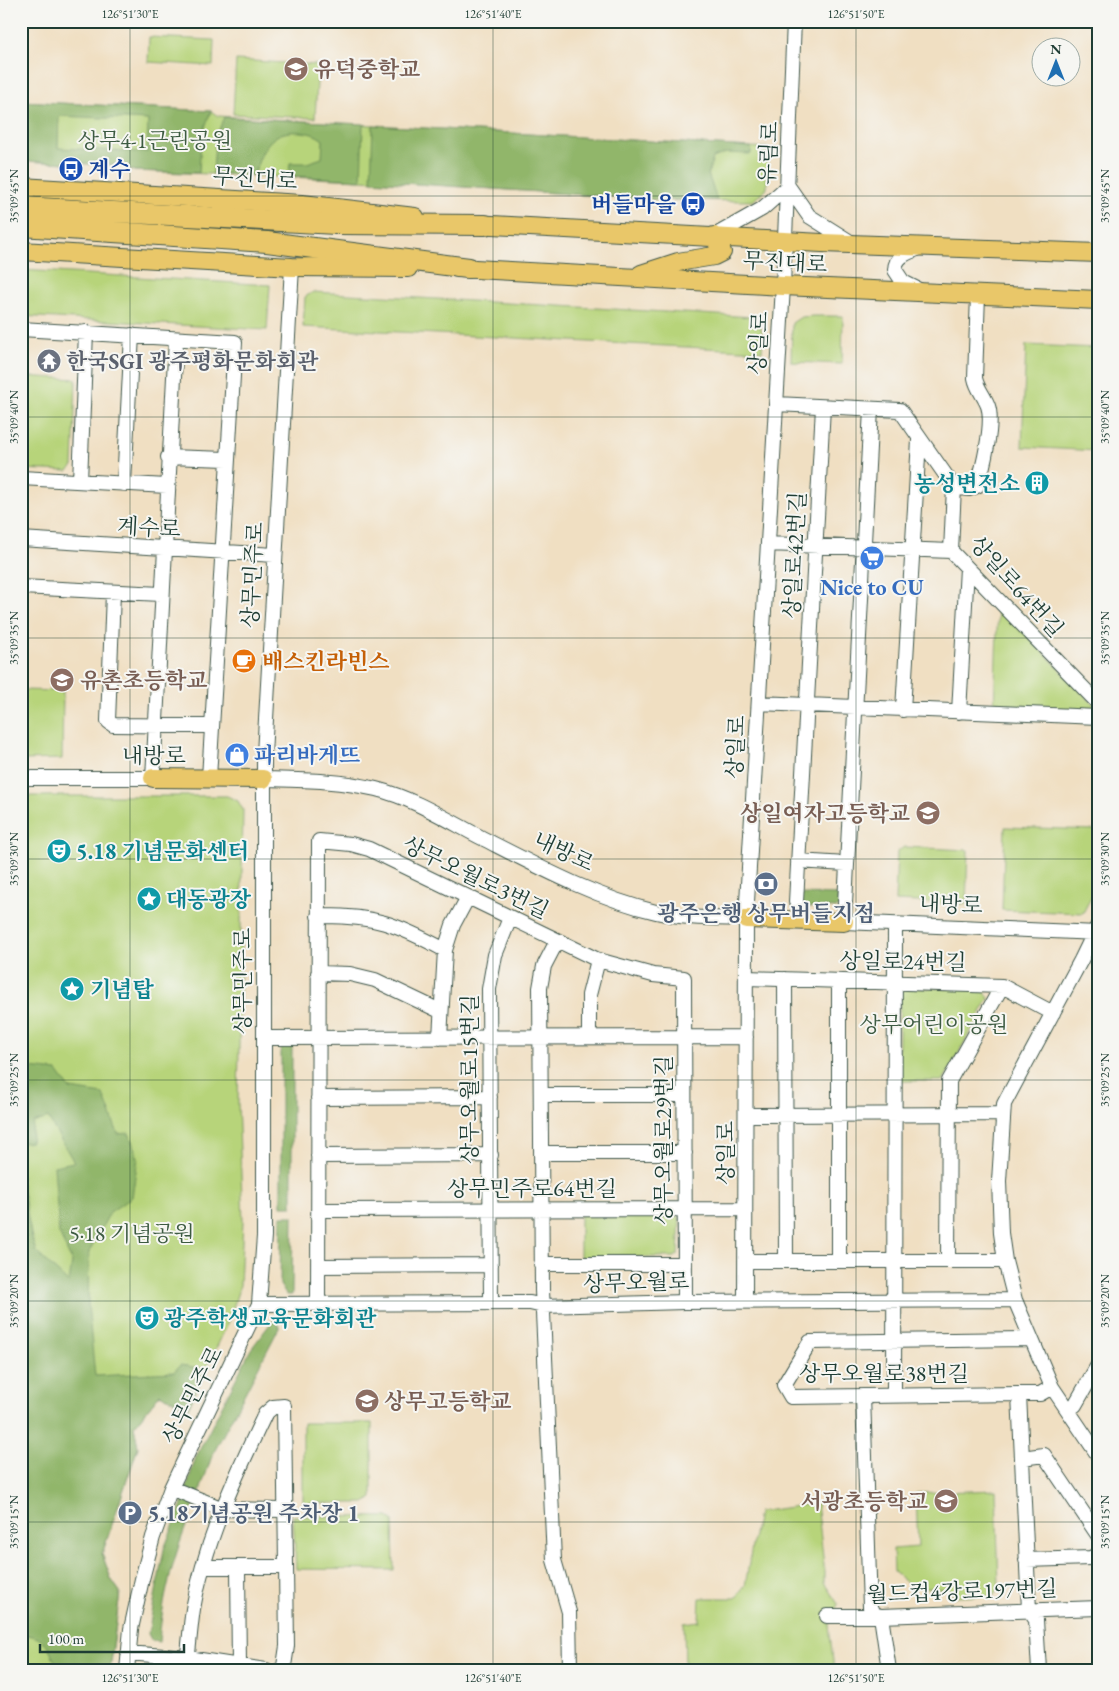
<svg xmlns="http://www.w3.org/2000/svg" width="1119" height="1691" viewBox="0 0 1119 1691" font-family="'EB Garamond','Noto Serif KR',serif">
<style>
.green{fill:#b7d47a;stroke:#6b8857}
.forest{fill:#91b66a;stroke:#587a4f;fill-rule:evenodd}
.lines{fill:none;stroke-linecap:round;stroke-linejoin:round}
.minor-casing{stroke:#3e5549;stroke-width:16}
.major-casing{stroke:#3e5549;stroke-width:20}
.highway-casing{stroke:#3e5549;stroke-width:22}
.minor{stroke:#fff;stroke-width:14}
.major{stroke:#e9c769;stroke-width:18}
.highway{stroke:#e9c769;stroke-width:20}
.ticks{fill:none;stroke:#1f3d34;stroke-width:1;stroke-opacity:0.45}
.labels{text-anchor:middle;stroke-width:4;stroke-linejoin:round;paint-order:stroke}
.education-label{font-size:22px;font-weight:bold;fill:#785e54;stroke:#f6f6f2;text-anchor:start}
.park-label{font-size:22px;fill:#3d5b42;stroke:#f6f6f2}
.street-label{font-size:22px;fill:#1f3d34;stroke:#f6f6f2}
.transit-label{font-size:22px;font-weight:bold;fill:#164399;stroke:#f6f6f2;text-anchor:start}
.worship-label{font-size:22px;font-weight:bold;fill:#5b616d;stroke:#f6f6f2;text-anchor:start}
.culture-label{font-size:22px;font-weight:bold;fill:#0d838f;stroke:#f6f6f2;text-anchor:start}
.shop-label{font-size:22px;font-weight:bold;fill:#366cbe;stroke:#f6f6f2}
.food-label{font-size:22px;font-weight:bold;fill:#c56008;stroke:#f6f6f2;text-anchor:start}
.service-label{font-size:22px;font-weight:bold;fill:#4e5e75;stroke:#f6f6f2}
.neatline{fill:none;stroke:#1f3d34;stroke-width:2}
.ticks-label{font-size:12px;text-anchor:middle;fill:#1f3d34}
</style>
<rect width="100%" height="100%" fill="#f6f6f2"/>
<filter id="ink" filterUnits="userSpaceOnUse"><feTurbulence type="fractalNoise" baseFrequency=".02" numOctaves="2"/><feDisplacementMap in="SourceGraphic" scale="10" xChannelSelector="R" yChannelSelector="G"/><feConvolveMatrix kernelMatrix="1 2 1 2 8 2 1 2 1" color-interpolation-filters="sRGB"/></filter>
<filter id="wash" filterUnits="userSpaceOnUse"><feTurbulence type="fractalNoise" baseFrequency=".0096" numOctaves="4" result="noise"/><feDisplacementMap in="SourceGraphic" scale="20" xChannelSelector="R" yChannelSelector="G"/><feGaussianBlur stdDeviation="1.12" result="paint"/><feColorMatrix in="noise" values="0 0 0 0 0 0 0 0 0 0 0 0 0 0 0 0 0 1.4 0 .05"/><feComposite in="paint" operator="in"/></filter>
<g filter="url(#wash)">
<rect width="100%" height="100%" fill="#f0dfc2"/>
<!-- green -->
<path class="green" d="M 149,37 L 214,40 L 213,66 L 148,62 Z
M 236,60 L 318,65 L 315,118 L 233,114 Z
M 21,101 L 211,111 L 218,116 L 768,148 L 767,188 L 753,201 L 661,200 L 361,180 L 134,171 L 118,165 L 21,161 Z
M 21,270 L 270,285 L 267,330 L 21,316 Z
M 313,292 L 753,317 C 764,328 763,336 762,351 L 303,327 L 305,297 Z
M 813,316 L 843,316 L 842,364 L 791,362 L 792,323 L 801,317 Z
M 1026,345 L 1098,348 L 1098,451 L 1022,447 Z
M 21,376 L 76,379 L 73,466 L 68,471 L 21,469 Z
M 998,605 L 1095,706 L 1092,710 L 994,707 Z
M 21,690 L 63,691 L 62,759 L 21,760 Z
M 21,796 L 227,796 L 238,801 L 243,810 L 238,1104 L 243,1221 L 240,1285 L 229,1321 L 188,1408 L 160,1394 L 134,1426 L 138,1447 L 102,1554 L 111,1579 L 120,1592 L 110,1670 L 21,1670 Z
M 1005,827 L 1095,830 L 1098,835 L 1098,883 L 1083,913 L 1002,910 Z
M 904,847 L 968,850 L 966,904 L 895,901 L 897,852 Z
M 905,988 L 983,989 L 989,998 L 943,1081 L 898,1081 L 900,993 Z
M 580,1213 L 677,1215 L 680,1218 L 678,1255 L 674,1257 L 580,1257 Z
M 303,1423 L 372,1423 L 372,1498 L 365,1503 L 303,1503 Z
M 996,1490 L 999,1588 L 993,1596 L 953,1597 L 952,1590 L 911,1586 L 894,1572 L 893,1549 L 918,1547 L 916,1493 Z
M 817,1503 L 824,1566 L 824,1583 L 838,1604 L 829,1625 L 834,1670 L 685,1670 L 684,1623 L 699,1621 L 700,1598 L 736,1598 L 745,1586 L 758,1512 Z
M 293,1516 L 388,1517 L 393,1520 L 394,1570 L 296,1569 Z"/>
<!-- forest -->
<path class="forest" d="M 21,101 L 211,111 L 201,138 L 199,173 L 134,171 L 118,165 L 21,161 ZM 59,116 L 148,120 L 147,152 L 58,148 Z
M 224,117 L 363,124 L 361,180 L 289,176 L 290,163 L 307,163 L 322,158 L 323,140 C 315,134 310,133 301,132 C 270,129 262,149 254,175 L 213,174 L 215,140 Z
M 373,125 L 751,147 L 751,154 L 726,153 L 713,158 L 708,174 L 717,200 L 661,200 L 371,181 Z
M 800,894 L 840,895 L 840,905 L 837,908 L 800,907 Z
M 285,1045 L 292,1045 L 292,1206 L 281,1206 L 281,1048 Z
M 21,1067 L 57,1071 L 70,1089 L 103,1094 L 118,1134 L 129,1133 L 138,1158 L 132,1197 L 110,1212 L 89,1252 L 88,1305 L 95,1376 L 174,1372 L 180,1365 L 207,1369 L 188,1408 L 160,1394 L 134,1426 L 138,1447 L 102,1554 L 111,1579 L 120,1592 L 110,1670 L 62,1670 C 46,1653 53,1637 21,1634 L 21,1181 L 31,1234 L 36,1252 L 69,1283 L 72,1262 L 59,1233 L 54,1166 L 74,1162 L 48,1118 L 33,1123 L 31,1142 L 21,1143 Z
M 281,1216 L 293,1216 L 292,1295 L 287,1295 L 280,1285 Z
M 273,1320 L 280,1326 L 212,1456 L 199,1494 L 186,1489 L 196,1457 L 251,1349 Z
M 184,1499 L 195,1503 C 176,1549 163,1592 159,1642 L 152,1641 L 148,1634 L 164,1549 Z"/>
</g>
<g filter="url(#ink)">
<g class="lines">
<defs>
<path id="minor" d="M 788,186 L 809,216 L 852,243
M 714,236 L 762,209 L 788,186
M 920,248 C 909,252 895,256 895,270 L 903,282 L 921,291
M 21,329 L 235,342 L 209,778
M 776,404 L 900,410 L 954,487 L 951,551 L 1098,703
M 871,409 L 844,922 L 1098,933
M 168,457 L 227,459
M 21,478 L 167,486
M 80,481 L 86,332
M 124,484 L 132,335
M 954,487 L 969,489 L 977,486 C 983,469 994,423 988,406 C 984,395 977,389 975,378 L 978,295
M 21,539 L 274,555
M 768,544 L 951,551
M 21,587 L 161,594
M 113,593 L 108,721 L 113,725 L 211,726
M 759,703 L 1098,717
M 903,710 L 919,440
M 959,712 L 967,568
M 21,778 L 153,778 L 176,339
M 263,779 C 301,780 339,780 376,789 C 413,798 449,821 482,838 C 537,866 596,898 656,912 C 685,919 717,918 746,919
M 798,861 L 846,864
M 796,902 L 823,407
M 318,916 C 375,915 396,924 445,950
M 1098,925 L 1081,960 L 1004,1104 L 999,1181 L 1001,1233 L 1005,1261 L 1015,1300 L 1052,1387 L 1098,1455
M 557,941 L 544,966 L 540,988 L 542,1290 L 554,1560 L 569,1612 L 570,1670
M 318,973 L 350,974 L 375,980 L 440,1011
M 746,978 L 1002,986 L 1053,1013
M 785,979 L 786,1261
M 839,981 L 839,1261
M 589,1037 L 589,995 L 598,960
M 264,1038 L 746,1037
M 440,1038 L 445,950 L 453,925 L 468,897
M 541,1095 L 684,1095
M 318,1098 L 490,1097
M 746,1115 L 1001,1114
M 541,1153 L 685,1153
M 318,1156 L 491,1155
M 318,1210 L 745,1209
M 948,1260 L 949,1081 L 1002,986
M 745,1261 L 1005,1261
M 541,1264 L 685,1264
M 318,1266 L 491,1265
M 745,1301 L 746,919 L 783,286 L 794,21
M 491,1303 L 489,989 L 495,955 L 510,918
M 259,1304 L 530,1303 L 543,1306 L 685,1302 L 1015,1300
M 318,1304 L 319,841 L 351,844 L 369,849 L 598,960 L 653,975 L 684,978 L 685,1302
M 1030,1339 L 810,1342 L 784,1385 L 791,1397 L 1019,1394 L 1029,1610 L 1036,1620 L 1039,1670
M 1019,1394 L 1040,1394 L 1052,1387
M 894,1395 L 895,925
M 863,1396 L 870,1607 L 873,1614 L 881,1616 L 889,1670
M 1068,1410 L 1075,1405 L 1098,1365
M 1022,1458 L 1044,1455 L 1098,1535
M 171,1488 L 223,1509 L 285,1510
M 1026,1560 L 1091,1558 L 1098,1554
M 204,1567 L 286,1567
M 238,1567 L 239,1666 L 241,1670
M 827,1616 L 881,1616 L 1098,1608
M 128,1653 L 188,1658 L 266,1670
M 127,1670 L 131,1629 L 142,1579 L 153,1537 L 171,1488 L 259,1304 L 264,1236 L 264,754 L 292,267
M 186,1670 C 189,1649 190,1629 193,1609 C 205,1541 236,1475 265,1414 L 273,1407 L 284,1406 L 287,1646 L 284,1666 L 280,1670"/>
<path id="major" d="M 21,187 L 302,204 L 415,217
M 473,224 L 822,243 L 1098,253
M 21,251 L 292,267 L 408,268
M 457,268 L 783,286 L 1098,300
M 641,274 L 678,262 L 714,256 L 722,252 L 714,236
M 153,778 L 263,779
M 746,919 L 844,922"/>
<path id="highway" d="M 21,207 L 336,224 L 485,225
M 21,226 L 267,242 L 469,268"/>
</defs>
<!-- minor casing -->
<use href="#minor" class="minor-casing"/>
<!-- major casing -->
<use href="#major" class="major-casing"/>
<!-- highway casing -->
<use href="#highway" class="highway-casing"/>
<!-- minor -->
<use href="#minor" class="minor"/>
<!-- major -->
<use href="#major" class="major"/>
<!-- highway -->
<use href="#highway" class="highway"/>
</g>
</g>
<!-- ticks -->
<path class="ticks" d="M 130,21 L 130,1670M 493,21 L 493,1670M 856,21 L 856,1670M 21,196 L 1098,196M 21,417 L 1098,417M 21,638 L 1098,638M 21,859 L 1098,859M 21,1080 L 1098,1080M 21,1301 L 1098,1301M 21,1522 L 1098,1522"/>
<!-- icons -->
<defs>
<symbol id="school-disc" viewBox="-11 -11 22 22"><circle r="9.5" fill="#8d6e63" stroke="#f6f6f2"/><path d="M0-5L7-2L0 1L-7-2ZM-4 1L0 2.5L4 1V4Q0 6-4 4Z" fill="#fff"/></symbol>
<symbol id="bus-disc" viewBox="-11 -11 22 22"><circle r="9.5" fill="#1a4fb4" stroke="#f6f6f2"/><path d="M-5-6H5V4H4V6H2V4H-2V6H-4V4H-5ZM-3.5-4V0h7V-4ZM-3.5 1.2v1.5H-2V1.2ZM2 1.2v1.5H3.5V1.2Z" fill="#fff"/></symbol>
<symbol id="temple-disc" viewBox="-11 -11 22 22"><circle r="9.5" fill="#6b7280" stroke="#f6f6f2"/><path d="M0-6L5-2H3V0L6.5 2.5H4V6H1.5V3h-3V6H-4V2.5H-6.5L-3 0V-2H-5Z" fill="#fff"/></symbol>
<symbol id="building-disc" viewBox="-11 -11 22 22"><circle r="9.5" fill="#0f9aa8" stroke="#f6f6f2"/><path d="M-4-6H4V6H1V3H-1V6H-4ZM-2.5-4.3h1.7v1.8h-1.7ZM.8-4.3h1.7v1.8H.8ZM-2.5-1h1.7V.8h-1.7ZM.8-1h1.7V.8H.8Z" fill="#fff"/></symbol>
<symbol id="supermarket-disc" viewBox="-11 -11 22 22"><circle r="9.5" fill="#3f7fe0" stroke="#f6f6f2"/><path d="M-6-5.5h2.5l.6 2H6L4.5 2H-2.5L-4.4-4H-6ZM-1.5 3.2a1.3 1.3 0 1 0 .1 0ZM3 3.2a1.3 1.3 0 1 0 .1 0Z" fill="#fff"/></symbol>
<symbol id="cafe-disc" viewBox="-11 -11 22 22"><circle r="9.5" fill="#e8710a" stroke="#f6f6f2"/><path d="M-5.5-4.5H6V0H3Q3 3.5 0 3.5H-2.5Q-5.5 3.5-5.5 0ZM3-3.2v2h1.7v-2ZM-6 4.5H4V6H-6Z" fill="#fff"/></symbol>
<symbol id="shop-disc" viewBox="-11 -11 22 22"><circle r="9.5" fill="#3f7fe0" stroke="#f6f6f2"/><path d="M-5-2.5h2.3a2.7 3.5 0 0 1 5.4 0H5L5.5 6h-11ZM-1.5-2.5h3a1.5 2.3 0 0 0-3 0Z" fill="#fff"/></symbol>
<symbol id="theatre-disc" viewBox="-11 -11 22 22"><circle r="9.5" fill="#0f9aa8" stroke="#f6f6f2"/><path d="M-5-5.5Q0-4 5-5.5V0Q5 5 0 6Q-5 5-5 0ZM-3.3-2.5H-1v1.5H-3.3ZM1-2.5H3.3v1.5H1ZM-2.8 1Q0 5.5 2.8 1Z" fill="#fff"/></symbol>
<symbol id="bank-disc" viewBox="-11 -11 22 22"><circle r="9.5" fill="#5c6f8a" stroke="#f6f6f2"/><path d="M-6-4H6V4H-6ZM0-2.3a2.3 2.3 0 1 0 0 4.6a2.3 2.3 0 1 0 0-4.6Z" fill="#fff"/></symbol>
<symbol id="sight-disc" viewBox="-11 -11 22 22"><circle r="9.5" fill="#0f9aa8" stroke="#f6f6f2"/><path d="M0-6L1.8-2.2L6-1.7L2.9 1.2L3.7 5.4L0 3.3L-3.7 5.4L-2.9 1.2L-6-1.7L-1.8-2.2Z" fill="#fff"/></symbol>
<symbol id="parking-disc" viewBox="-11 -11 22 22"><circle r="9.5" fill="#5c6f8a" stroke="#f6f6f2"/><path d="M-3.5-5.5H1a3.5 3.5 0 0 1 0 7H-1V5.5H-3.5ZM-1-3.4V-.6H.8a1.4 1.4 0 0 0 0-2.8Z" fill="#fff"/></symbol>
</defs>
<g fill-rule="evenodd">
<use href="#school-disc" x="282" y="55" width="28" height="28"/>
<use href="#bus-disc" x="57" y="155" width="28" height="28"/>
<use href="#bus-disc" x="679" y="190" width="28" height="28"/>
<use href="#temple-disc" x="35" y="347" width="28" height="28"/>
<use href="#building-disc" x="1023" y="469" width="28" height="28"/>
<use href="#supermarket-disc" x="858" y="544" width="28" height="28"/>
<use href="#cafe-disc" x="230" y="647" width="28" height="28"/>
<use href="#school-disc" x="48" y="666" width="28" height="28"/>
<use href="#shop-disc" x="223" y="741" width="28" height="28"/>
<use href="#school-disc" x="914" y="799" width="28" height="28"/>
<use href="#theatre-disc" x="45" y="837" width="28" height="28"/>
<use href="#bank-disc" x="752" y="870" width="28" height="28"/>
<use href="#sight-disc" x="135" y="885" width="28" height="28"/>
<use href="#sight-disc" x="58" y="975" width="28" height="28"/>
<use href="#theatre-disc" x="133" y="1304" width="28" height="28"/>
<use href="#school-disc" x="353" y="1387" width="28" height="28"/>
<use href="#school-disc" x="932" y="1487" width="28" height="28"/>
<use href="#parking-disc" x="116" y="1499" width="28" height="28"/>
</g>
<g class="labels">
<!-- education labels -->
<g class="education-label">
<text x="314" y="77">유덕중학교</text>
<text x="80" y="688">유촌초등학교</text>
<text x="910" y="821" text-anchor="end">상일여자고등학교</text>
<text x="384" y="1409">상무고등학교</text>
<text x="928" y="1509" text-anchor="end">서광초등학교</text>
</g>
<!-- park labels -->
<g class="park-label">
<text x="155" y="148">상무4-1근린공원</text>
<text x="934" y="1032">상무어린이공원</text>
<text x="132" y="1241">5·18 기념공원</text>
</g>
<!-- street labels -->
<g class="street-label">
<text transform="translate(768 153) rotate(-87)" y="8">유림로</text>
<text transform="translate(255 178) rotate(4)" y="8">무진대로</text>
<text transform="translate(785 262) rotate(3)" y="8">무진대로</text>
<text transform="translate(758 343) rotate(-87)" y="8">상일로</text>
<text transform="translate(149 527) rotate(3)" y="8">계수로</text>
<text transform="translate(794 555) rotate(-87)" y="8">상일로42번길</text>
<text transform="translate(252 575) rotate(-87)" y="8">상무민주로</text>
<text transform="translate(1017 586) rotate(48)" y="8">상일로64번길</text>
<text transform="translate(735 747) rotate(-87)" y="8">상일로</text>
<text x="154" y="763">내방로</text>
<text transform="translate(564 851) rotate(25)" y="8">내방로</text>
<text transform="translate(476 877) rotate(26)" y="8">상무오월로3번길</text>
<text transform="translate(951 904) rotate(2)" y="8">내방로</text>
<text transform="translate(903 961) rotate(1)" y="8">상일로24번길</text>
<text transform="translate(242 981) rotate(-90)" y="8">상무민주로</text>
<text transform="translate(469 1079) rotate(-90)" y="8">상무오월로15번길</text>
<text transform="translate(663 1140) rotate(-90)" y="8">상무오월로29번길</text>
<text transform="translate(725 1153) rotate(-90)" y="8">상일로</text>
<text x="532" y="1196">상무민주로64번길</text>
<text transform="translate(636 1282) rotate(-2)" y="8">상무오월로</text>
<text x="884" y="1381">상무오월로38번길</text>
<text transform="translate(192 1395) rotate(-63)" y="8">상무민주로</text>
<text transform="translate(962 1591) rotate(-2)" y="8">월드컵4강로197번길</text>
</g>
<!-- transit labels -->
<g class="transit-label">
<text x="88" y="177">계수</text>
<text x="676" y="212" text-anchor="end">버들마을</text>
</g>
<!-- worship labels -->
<g class="worship-label">
<text x="66" y="369">한국SGI 광주평화문화회관</text>
</g>
<!-- culture labels -->
<g class="culture-label">
<text x="1020" y="491" text-anchor="end">농성변전소</text>
<text x="76" y="859">5.18 기념문화센터</text>
<text x="166" y="907">대동광장</text>
<text x="90" y="997">기념탑</text>
<text x="164" y="1326">광주학생교육문화회관</text>
</g>
<!-- shop labels -->
<g class="shop-label">
<text x="872" y="595">Nice to CU</text>
<text x="254" y="763" text-anchor="start">파리바게뜨</text>
</g>
<!-- food labels -->
<g class="food-label">
<text x="262" y="669">배스킨라빈스</text>
</g>
<!-- service labels -->
<g class="service-label">
<text x="766" y="921">광주은행 상무버들지점</text>
<text x="148" y="1521" text-anchor="start">5.18기념공원 주차장 1</text>
</g>
</g>
<!-- margin -->
<rect width="1119" height="1691" fill="none" stroke="#f6f6f2" stroke-width="55"/>
<!-- north arrow -->
<g transform="translate(1056 62)"><circle r="24" fill="#f6f6f2" stroke="#a0aca6"/>
<path d="M0-4L9 19L0 12L-9 19Z" fill="#1f6fb2"/>
<text y="-8" font-size="14" font-weight="bold" text-anchor="middle" fill="#1f3d34">N</text>
</g>
<!-- scale -->
<path d="M40 1644v8h144v-8" fill="none" stroke="#1f3d34" stroke-width="2.5"/>
<text x="48" y="1644" font-size="15" fill="#1f3d34" stroke="#f6f6f2" stroke-width="4" paint-order="stroke">100 m</text>
<rect x="28" y="28" width="1064" height="1636" class="neatline"/>
<g class="ticks-label">
<text x="130" y="18">126°51'30"E</text>
<text x="493" y="18">126°51'40"E</text>
<text x="856" y="18">126°51'50"E</text>
<text transform="translate(14 196) rotate(-90)" y="4">35°09'45"N</text>
<text transform="translate(1105 196) rotate(-90)" y="4">35°09'45"N</text>
<text transform="translate(14 417) rotate(-90)" y="4">35°09'40"N</text>
<text transform="translate(1105 417) rotate(-90)" y="4">35°09'40"N</text>
<text transform="translate(14 638) rotate(-90)" y="4">35°09'35"N</text>
<text transform="translate(1105 638) rotate(-90)" y="4">35°09'35"N</text>
<text transform="translate(14 859) rotate(-90)" y="4">35°09'30"N</text>
<text transform="translate(1105 859) rotate(-90)" y="4">35°09'30"N</text>
<text transform="translate(14 1080) rotate(-90)" y="4">35°09'25"N</text>
<text transform="translate(1105 1080) rotate(-90)" y="4">35°09'25"N</text>
<text transform="translate(14 1301) rotate(-90)" y="4">35°09'20"N</text>
<text transform="translate(1105 1301) rotate(-90)" y="4">35°09'20"N</text>
<text transform="translate(14 1522) rotate(-90)" y="4">35°09'15"N</text>
<text transform="translate(1105 1522) rotate(-90)" y="4">35°09'15"N</text>
<text x="130" y="1682">126°51'30"E</text>
<text x="493" y="1682">126°51'40"E</text>
<text x="856" y="1682">126°51'50"E</text>
</g>
</svg>
